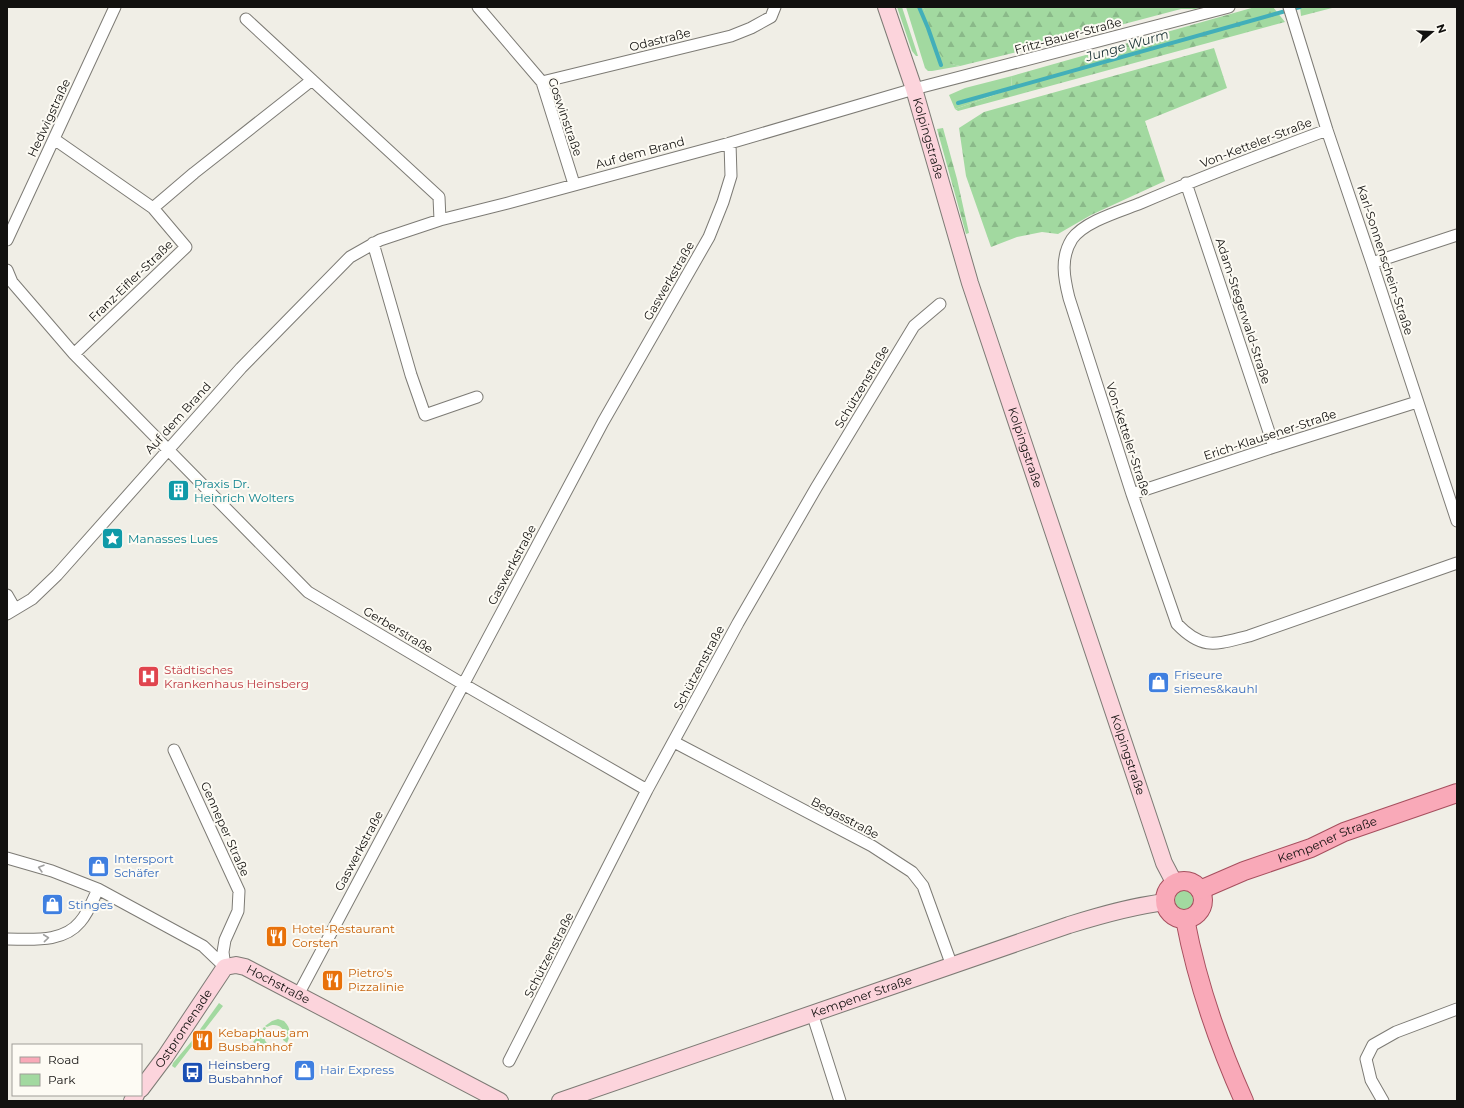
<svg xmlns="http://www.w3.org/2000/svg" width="1464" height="1108" viewBox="0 0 1464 1108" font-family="Montserrat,sans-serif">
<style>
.green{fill:#a2d9a0}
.forest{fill:url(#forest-firs)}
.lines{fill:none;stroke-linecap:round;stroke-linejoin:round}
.stream{stroke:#42afb9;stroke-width:4}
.street-casing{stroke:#7d7b75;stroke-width:13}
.secondary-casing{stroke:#7d7b75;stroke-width:18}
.primary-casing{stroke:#a64f5e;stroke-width:20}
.street{stroke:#fff;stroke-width:11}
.secondary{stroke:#fcd4dc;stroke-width:16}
.primary{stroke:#f9a9b8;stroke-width:18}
.oneway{stroke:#a0a09f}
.labels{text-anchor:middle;stroke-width:4;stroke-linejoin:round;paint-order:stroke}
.street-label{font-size:12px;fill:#12110f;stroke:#fdfbf4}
.culture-label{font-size:12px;fill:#0d838f;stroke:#fdfbf4;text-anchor:start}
.health-label{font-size:12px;fill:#be3a42;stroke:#fdfbf4;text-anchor:start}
.shop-label{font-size:12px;fill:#366cbe;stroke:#fdfbf4;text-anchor:start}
.food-label{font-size:12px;fill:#c56008;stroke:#fdfbf4;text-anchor:start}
.transit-label{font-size:12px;fill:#164399;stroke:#fdfbf4;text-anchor:start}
.water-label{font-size:13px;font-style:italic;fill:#193234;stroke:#fdfbf4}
</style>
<defs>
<pattern id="forest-firs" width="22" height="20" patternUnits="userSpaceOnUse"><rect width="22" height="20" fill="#a2d9a0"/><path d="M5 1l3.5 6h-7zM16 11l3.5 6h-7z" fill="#8ab989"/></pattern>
</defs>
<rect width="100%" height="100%" fill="#f0eee6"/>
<!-- green -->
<path class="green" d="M 897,7 L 902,7 L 918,56 L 916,56 L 912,51 Z
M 906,7 L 923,7 L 951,64 L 960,66 L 932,71 L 928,71 L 925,68 Z
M 1012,76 L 1011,89 L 955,109 L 949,95 L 965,88 Z
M1171 900a13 13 0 1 1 26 0a13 13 0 1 1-26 0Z
M 219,1003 L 223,1006 L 175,1068 L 172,1066 L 173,1063 L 191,1042 Z
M 278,1019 L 284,1021 C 291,1028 291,1034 287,1043 L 283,1040 C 288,1029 277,1021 267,1027 L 265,1026 L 272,1021 Z
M 264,1027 L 266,1028 C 263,1034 263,1040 268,1044 L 265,1049 L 253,1042 Z"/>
<!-- forest -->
<path class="forest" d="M 923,7 L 1204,7 L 1195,9 L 1181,9 L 1033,48 L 960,66 C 958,65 953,65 951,64 C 932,54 931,24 923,7 Z
M 1255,7 L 1273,7 L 1285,22 L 958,111 L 955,109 L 1011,89 L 1012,76 Z
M 1300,7 L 1336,7 L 1301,16 Z
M 1214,48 L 1227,88 L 1145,121 L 1165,181 L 1091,215 L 1058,234 L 1042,232 L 1017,237 L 991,247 L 966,176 L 959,128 L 984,112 Z
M 943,128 L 957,179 L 969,233 L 966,234 L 937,129 Z"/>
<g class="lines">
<!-- stream -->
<path class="stream" d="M 919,7 L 928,28 L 941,65
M 958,103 L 1300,7"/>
<defs>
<path id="street" d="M 478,7 L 542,82 L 574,184
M 1289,7 L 1327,130 L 1372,263 L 1457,521
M 312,80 L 439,197 L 440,220
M 542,82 L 731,36 L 751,28 L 771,17 L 775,7
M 1327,130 C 1265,153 1202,177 1141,203 C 1121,211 1085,221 1072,239 C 1060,258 1064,278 1069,298 L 1132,494 L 1177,624 C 1203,651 1216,644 1249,636 L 1457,563
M 54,139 L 153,208 L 186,247 L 74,354
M 1186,183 L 1274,447
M 153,208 L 194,173 L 312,80 L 246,19
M 7,240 L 115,7
M 373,243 L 411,375 L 425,415 L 477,397
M 1372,263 L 1457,235
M 7,270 L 12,282 L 74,354 L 308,592 L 463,684 L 647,790
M 1132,494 L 1274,447 L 1417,402
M 7,595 L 15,609
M 7,614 L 32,599 L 57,575 L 241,368 L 350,257 L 380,240 L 440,220 L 508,203 L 730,143 L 914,89 L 1229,7
M 674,742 L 872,846 L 912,872 L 923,886 L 952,966
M 174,750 L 239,891 L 238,911 L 225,940 L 223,952 L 225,967
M 7,858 L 52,871 L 98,889 L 203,946 L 225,967
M 7,939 C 32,939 63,943 80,922 C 88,913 93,900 98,889
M 298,995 L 603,422 L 709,237 L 723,202 L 731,176 L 730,143
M 812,1013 L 840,1101
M 509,1061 L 647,790 L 738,623 L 816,488 L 914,326 L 940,304
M 1383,1101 L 1371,1080 L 1366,1059 L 1373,1045 L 1396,1032 L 1457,1009"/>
<g id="secondary">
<path id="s1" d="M 886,7 L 914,89 L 970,283 L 1164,863 L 1175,884"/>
<path id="s2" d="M 141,1089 L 165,1057 L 225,967 L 236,965 L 245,967 L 500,1101"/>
<path d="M 132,1101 L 136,1095"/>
<path id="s3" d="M 560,1101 L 1069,925 C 1101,915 1132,906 1166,902"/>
</g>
<g id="primary">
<circle cx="1184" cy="900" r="19"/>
<path id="s4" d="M 1200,890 L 1244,871 L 1311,848 L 1344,832 L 1457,793"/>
<path d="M 1185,919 C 1197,982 1218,1043 1244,1101"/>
</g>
</defs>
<!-- street casing -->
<use href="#street" class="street-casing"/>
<!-- secondary casing -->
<use href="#secondary" class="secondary-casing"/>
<!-- primary casing -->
<use href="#primary" class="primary-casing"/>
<!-- street -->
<use href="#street" class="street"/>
<!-- secondary -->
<use href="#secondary" class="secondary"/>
<!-- primary -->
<use href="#primary" class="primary"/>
</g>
<!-- one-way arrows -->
<defs><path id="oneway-chevron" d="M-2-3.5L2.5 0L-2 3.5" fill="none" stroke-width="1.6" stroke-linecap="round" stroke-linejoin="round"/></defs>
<g class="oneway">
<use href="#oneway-chevron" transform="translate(41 868) rotate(-164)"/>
<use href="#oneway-chevron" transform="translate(46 938) rotate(-6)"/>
</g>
<!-- icons -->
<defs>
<symbol id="building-square" viewBox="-11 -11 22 22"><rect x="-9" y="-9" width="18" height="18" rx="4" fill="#0f9aa8" stroke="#fdfbf4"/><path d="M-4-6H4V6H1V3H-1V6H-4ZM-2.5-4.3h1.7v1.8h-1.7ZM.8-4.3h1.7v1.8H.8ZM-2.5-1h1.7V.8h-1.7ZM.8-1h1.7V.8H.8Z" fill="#fff"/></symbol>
<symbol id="sight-square" viewBox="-11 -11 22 22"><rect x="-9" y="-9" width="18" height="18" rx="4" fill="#0f9aa8" stroke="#fdfbf4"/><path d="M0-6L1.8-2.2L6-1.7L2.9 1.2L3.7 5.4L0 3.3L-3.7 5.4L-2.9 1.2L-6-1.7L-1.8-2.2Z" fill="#fff"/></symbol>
<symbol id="hospital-square" viewBox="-11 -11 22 22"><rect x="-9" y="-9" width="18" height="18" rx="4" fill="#e0444e" stroke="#fdfbf4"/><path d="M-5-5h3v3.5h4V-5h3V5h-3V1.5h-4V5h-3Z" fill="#fff"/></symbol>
<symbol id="shop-square" viewBox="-11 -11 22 22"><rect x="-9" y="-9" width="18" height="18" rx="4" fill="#3f7fe0" stroke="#fdfbf4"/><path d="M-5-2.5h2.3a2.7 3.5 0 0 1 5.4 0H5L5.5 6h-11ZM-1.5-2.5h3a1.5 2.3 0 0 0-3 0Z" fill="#fff"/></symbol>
<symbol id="restaurant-square" viewBox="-11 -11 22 22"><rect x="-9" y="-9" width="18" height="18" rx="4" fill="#e8710a" stroke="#fdfbf4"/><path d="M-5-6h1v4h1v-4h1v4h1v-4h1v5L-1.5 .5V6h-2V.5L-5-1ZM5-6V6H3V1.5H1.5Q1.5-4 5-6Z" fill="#fff"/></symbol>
<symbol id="bus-square" viewBox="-11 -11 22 22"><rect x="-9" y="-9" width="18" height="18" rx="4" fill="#1a4fb4" stroke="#fdfbf4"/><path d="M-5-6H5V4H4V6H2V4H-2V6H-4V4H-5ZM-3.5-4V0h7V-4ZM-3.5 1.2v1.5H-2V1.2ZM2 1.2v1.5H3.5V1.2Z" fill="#fff"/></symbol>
</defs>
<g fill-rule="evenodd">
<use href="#building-square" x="166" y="478" width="25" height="25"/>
<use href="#sight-square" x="100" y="526" width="25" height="25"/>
<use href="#hospital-square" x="136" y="664" width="25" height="25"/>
<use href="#shop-square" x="1146" y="670" width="25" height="25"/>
<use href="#shop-square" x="86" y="854" width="25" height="25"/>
<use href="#shop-square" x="40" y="892" width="25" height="25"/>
<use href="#restaurant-square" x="264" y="924" width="25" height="25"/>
<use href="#restaurant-square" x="320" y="968" width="25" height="25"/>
<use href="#restaurant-square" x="190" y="1028" width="25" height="25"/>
<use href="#shop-square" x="292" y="1058" width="25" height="25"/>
<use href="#bus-square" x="180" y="1060" width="25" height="25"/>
</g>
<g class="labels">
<!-- street labels -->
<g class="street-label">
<text transform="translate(1068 36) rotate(-15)" y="4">Fritz-Bauer-Straße</text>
<text transform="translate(660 40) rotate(-14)" y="4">Odastraße</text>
<text transform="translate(565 117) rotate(71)" y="4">Goswinstraße</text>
<text transform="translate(49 118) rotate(-65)" y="4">Hedwigstraße</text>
<text dy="4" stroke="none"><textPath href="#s1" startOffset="138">Kolpingstraße</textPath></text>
<text transform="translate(1256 143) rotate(-21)" y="4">Von-Ketteler-Straße</text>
<text transform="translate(640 153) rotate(-15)" y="4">Auf dem Brand</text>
<text transform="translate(1385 260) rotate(72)" y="4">Karl-Sonnenschein-Straße</text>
<text transform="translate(131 281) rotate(-44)" y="4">Franz-Eifler-Straße</text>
<text transform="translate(669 281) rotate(-60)" y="4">Gaswerkstraße</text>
<text transform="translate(1243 311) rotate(72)" y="4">Adam-Stegerwald-Straße</text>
<text transform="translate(862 387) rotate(-59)" y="4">Schützenstraße</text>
<text transform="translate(178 418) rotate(-48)" y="4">Auf dem Brand</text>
<text transform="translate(1270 435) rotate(-18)" y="4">Erich-Klausener-Straße</text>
<text transform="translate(1128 439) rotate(72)" y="4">Von-Ketteler-Straße</text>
<text dy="4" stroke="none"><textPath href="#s1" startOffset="462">Kolpingstraße</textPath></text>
<text transform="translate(512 565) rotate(-62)" y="4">Gaswerkstraße</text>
<text transform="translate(398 630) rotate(31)" y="4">Gerberstraße</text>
<text transform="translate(699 668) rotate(-62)" y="4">Schützenstraße</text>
<text dy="4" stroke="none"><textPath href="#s1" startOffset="786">Kolpingstraße</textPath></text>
<text transform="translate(845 818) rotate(28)" y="4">Begasstraße</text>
<text transform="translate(225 829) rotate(66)" y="4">Genneper Straße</text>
<text dy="4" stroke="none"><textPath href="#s4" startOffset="137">Kempener Straße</textPath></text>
<text transform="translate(359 851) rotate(-62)" y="4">Gaswerkstraße</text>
<text transform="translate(549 955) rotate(-63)" y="4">Schützenstraße</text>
<text dy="4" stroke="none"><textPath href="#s2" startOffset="206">Hochstraße</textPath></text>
<text dy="4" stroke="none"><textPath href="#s3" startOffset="319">Kempener Straße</textPath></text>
<text dy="4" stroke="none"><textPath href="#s2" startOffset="74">Ostpromenade</textPath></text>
</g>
<!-- culture labels -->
<g class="culture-label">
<text x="194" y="488">Praxis Dr.<tspan x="194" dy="14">Heinrich Wolters</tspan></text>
<text x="128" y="543">Manasses Lues</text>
</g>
<!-- health labels -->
<g class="health-label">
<text x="164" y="674">Städtisches<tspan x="164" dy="14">Krankenhaus Heinsberg</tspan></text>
</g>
<!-- shop labels -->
<g class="shop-label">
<text x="1174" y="679">Friseure<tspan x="1174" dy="14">siemes&amp;kauhl</tspan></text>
<text x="114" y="863">Intersport<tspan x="114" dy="14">Schäfer</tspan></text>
<text x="68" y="909">Stinges</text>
<text x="320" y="1074">Hair Express</text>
</g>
<!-- food labels -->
<g class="food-label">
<text x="292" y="933">Hotel-Restaurant<tspan x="292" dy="14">Corsten</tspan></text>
<text x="348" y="977">Pietro's<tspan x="348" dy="14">Pizzalinie</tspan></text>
<text x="218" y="1037">Kebaphaus am<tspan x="218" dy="14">Busbahnhof</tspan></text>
</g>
<!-- transit labels -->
<g class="transit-label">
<text x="208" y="1069">Heinsberg<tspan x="208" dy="14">Busbahnhof</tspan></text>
</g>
<!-- water labels -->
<g class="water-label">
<text transform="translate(1127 45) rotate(-16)" y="5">Junge Wurm</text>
</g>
</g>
<!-- border -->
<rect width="1464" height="1108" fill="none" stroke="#12110f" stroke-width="16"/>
<!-- legend -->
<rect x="12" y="1044" width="130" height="52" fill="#fdfbf4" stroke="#9f9d98"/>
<rect x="20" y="1057" width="20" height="6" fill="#f9a9b8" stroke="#9f9d98"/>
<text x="48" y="1064" font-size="12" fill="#12110f">Road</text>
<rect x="20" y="1074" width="20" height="12" fill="#a2d9a0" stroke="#9f9d98"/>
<text x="48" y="1084" font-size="12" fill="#12110f">Park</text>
<!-- north arrow -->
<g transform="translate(1432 32) rotate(71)" stroke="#fdfbf4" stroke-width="3" paint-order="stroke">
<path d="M0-3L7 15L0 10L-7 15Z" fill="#12110f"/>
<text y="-6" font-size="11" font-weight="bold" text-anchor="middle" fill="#12110f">N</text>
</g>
</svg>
